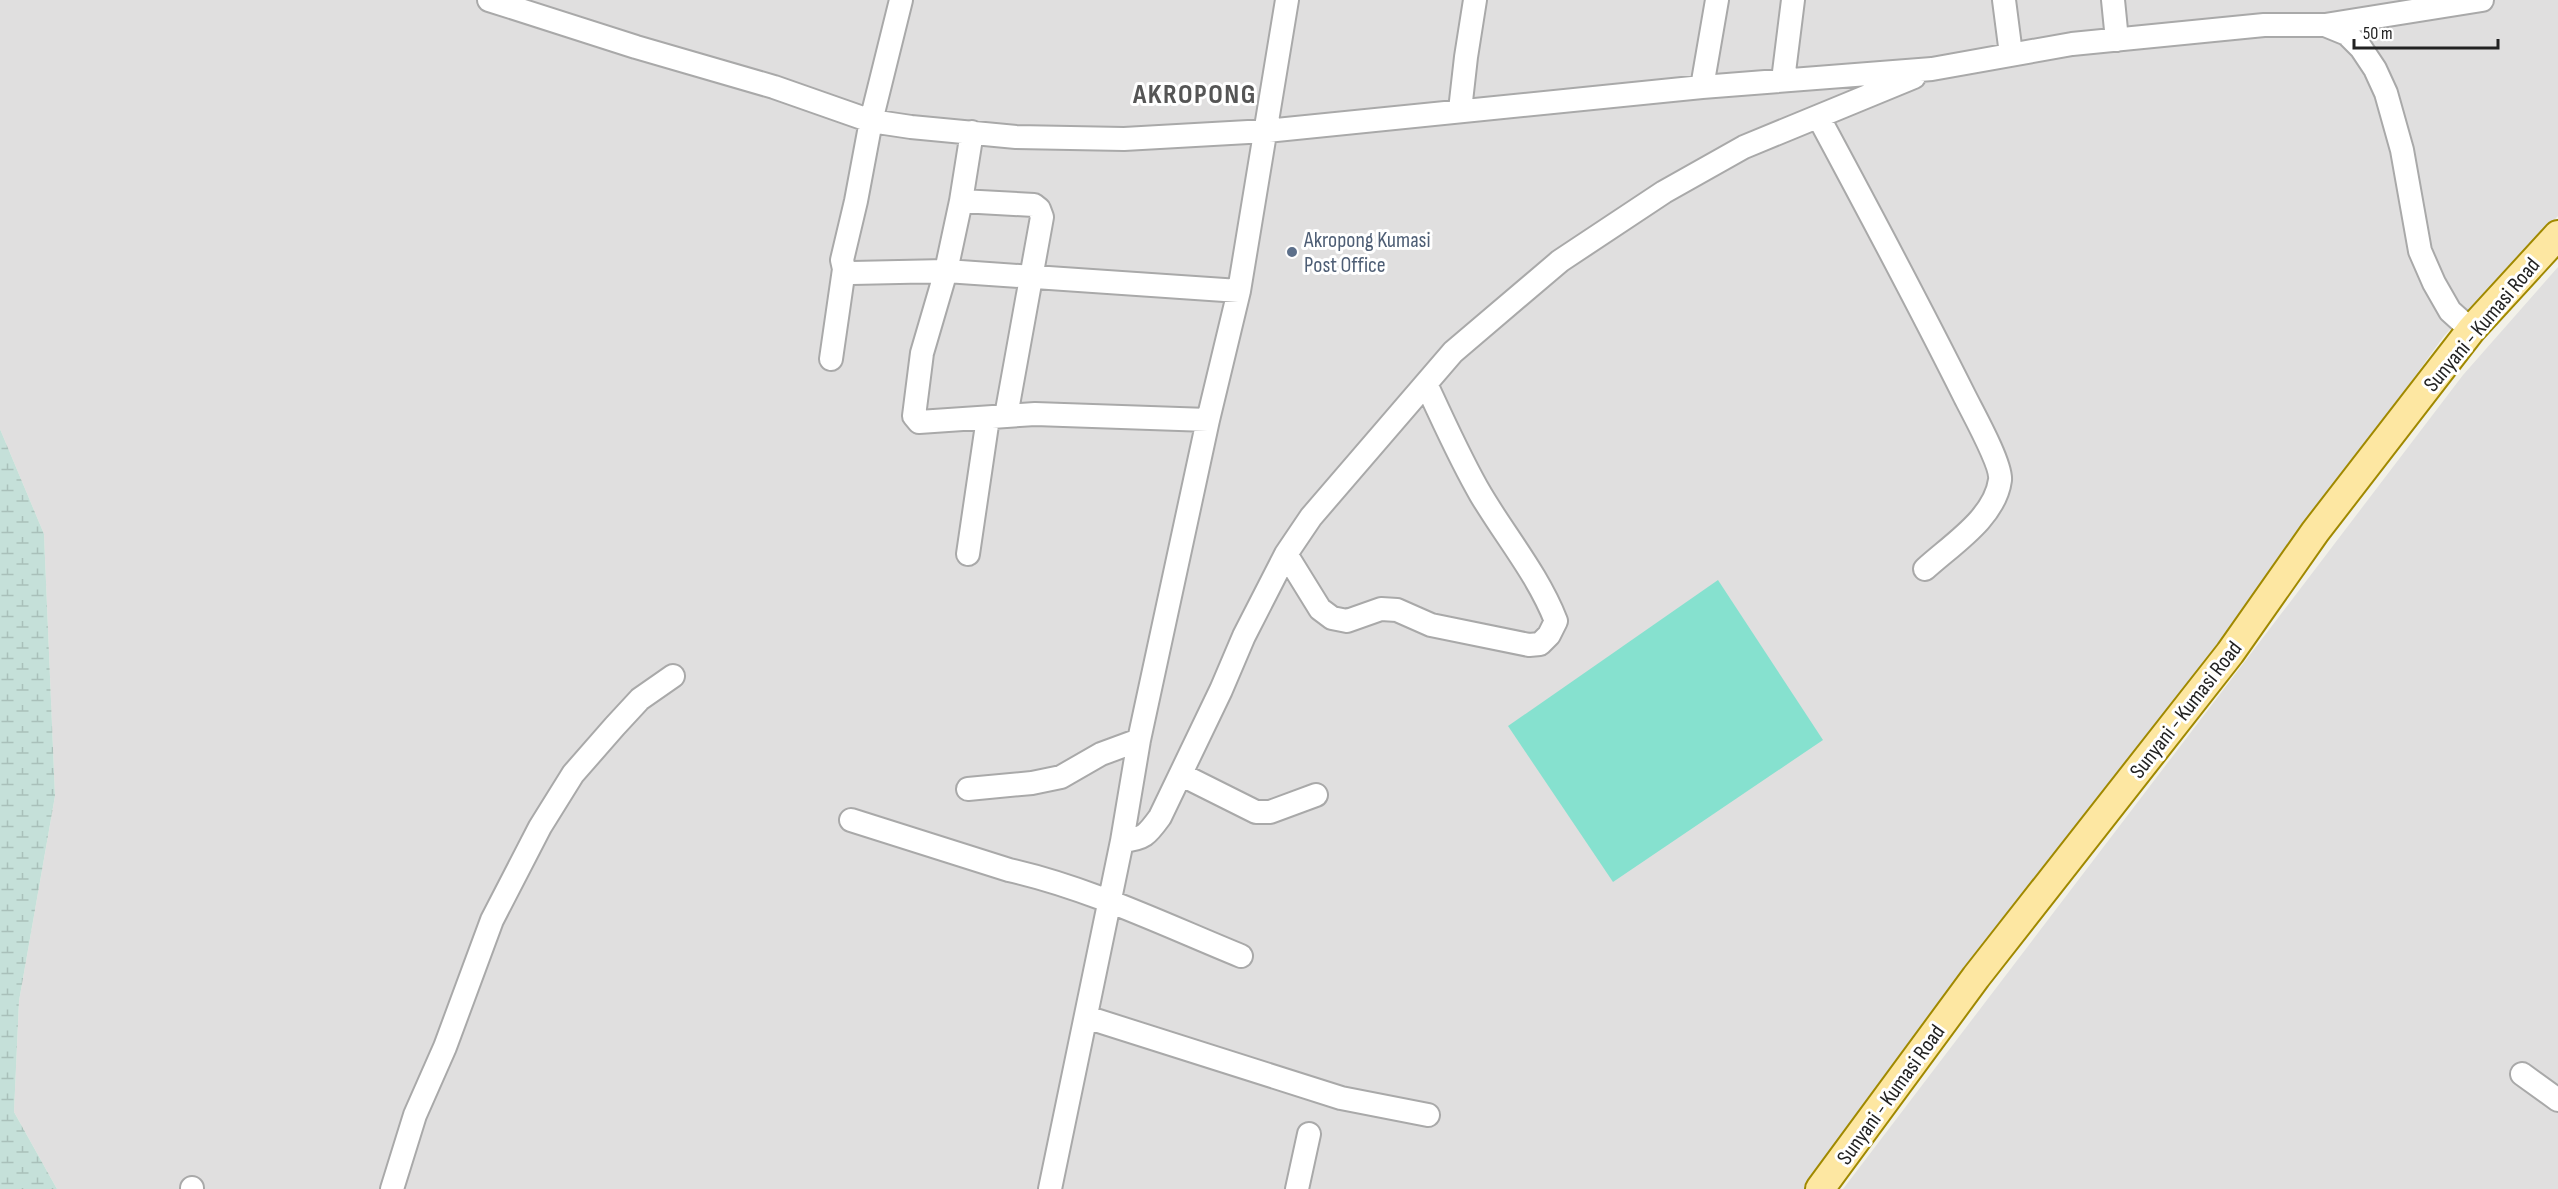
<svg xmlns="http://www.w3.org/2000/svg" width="2558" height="1189" viewBox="0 0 2558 1189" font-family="'Sofia Sans Condensed',sans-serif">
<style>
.residential{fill:#e0dfdf}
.wetland{fill:url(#wetland-marsh)}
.pitch{fill:#86e1cf}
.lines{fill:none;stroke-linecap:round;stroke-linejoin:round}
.minor-casing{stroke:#a9a9a9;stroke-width:26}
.major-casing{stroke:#a08900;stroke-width:32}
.minor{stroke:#fff;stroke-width:22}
.major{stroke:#fde7a2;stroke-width:28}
.service-dot{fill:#5c6f8a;stroke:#fff;stroke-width:2}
.labels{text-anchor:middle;stroke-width:6;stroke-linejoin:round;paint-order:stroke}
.service-label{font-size:22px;fill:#4e5e75;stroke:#fff;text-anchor:start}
.street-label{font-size:22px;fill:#222;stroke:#fff}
.district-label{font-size:28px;font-weight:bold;letter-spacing:1.5px;fill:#555;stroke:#fff}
</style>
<defs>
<pattern id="wetland-marsh" width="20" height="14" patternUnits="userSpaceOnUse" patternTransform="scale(1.5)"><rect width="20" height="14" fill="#c5e0d9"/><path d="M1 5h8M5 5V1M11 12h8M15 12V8" fill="none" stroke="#a9c0ba"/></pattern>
</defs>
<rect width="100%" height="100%" fill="#f2f1e9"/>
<!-- residential -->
<path class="residential" d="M 0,0 L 2558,0 L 2558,216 L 2444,336 L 2299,537 L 1807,1189 L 57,1189 L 14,1112 L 19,1001 L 55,796 L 44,534 L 0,429 Z
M 2558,267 L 2558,1189 L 1843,1189 L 2463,375 Z"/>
<!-- wetland -->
<path class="wetland" d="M 0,429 L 44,534 L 55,796 L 19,1001 L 14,1112 L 57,1189 L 0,1189 Z"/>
<!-- pitch -->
<path class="pitch" d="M 1718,580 L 1823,740 L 1613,882 L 1508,726 Z"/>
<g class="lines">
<defs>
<path id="minor" d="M 489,0 L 636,47 L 774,87 L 871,121 L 911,127 L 1016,137 L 1124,139 L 1266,131 L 1702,87 L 1932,69 L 2072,44 L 2264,25 L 2325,25 L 2347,34 L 2361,48 L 2375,69 L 2386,93 L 2402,150 L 2420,251 L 2434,283 L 2450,311 L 2471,330
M 2004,0 L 2011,54
M 2113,0 L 2117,40
M 2325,25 L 2482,0
M 1783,80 L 1793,0
M 1702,87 L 1717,0
M 1460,110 L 1466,57 L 1475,0
M 1819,118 C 1869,211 1918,303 1965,397 C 1973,413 2002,465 2000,480 C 1995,518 1951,545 1925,569
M 972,132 L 961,201 L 946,271 L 922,353 L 914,416 L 919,422 L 1035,414 L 1208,420
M 961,201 L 1034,205 L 1039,209 L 1042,217 L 1006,416
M 844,269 L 852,273 L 946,271 L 1239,291
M 831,359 L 844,269 L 842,260 L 856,201 L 871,121 L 901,0
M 968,554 L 988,418
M 1286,554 L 1320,609 L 1332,618 L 1347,621 L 1381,609 L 1397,610 L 1431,625 L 1529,645 L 1540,644 L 1549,635 L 1556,621 C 1538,575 1506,537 1481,495 C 1460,459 1444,422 1426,384
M 1182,775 L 1256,812 L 1270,812 L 1316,795
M 968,789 L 1032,783 L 1061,777 L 1101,754 L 1139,740
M 851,820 L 1009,870 C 1089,888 1165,925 1241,956
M 1122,841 C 1144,839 1147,835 1160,817 L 1221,690 L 1244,636 L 1286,554 L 1311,517 L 1453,352 L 1560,261 L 1664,192 L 1744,147 L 1914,77
M 1086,1017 L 1341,1098 L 1428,1115
M 2522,1074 L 2558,1100
M 192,1188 L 192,1189
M 392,1189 L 415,1115 L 445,1047 L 492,920 L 540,827 L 573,774 L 615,726 L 640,699 L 673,676
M 1050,1189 L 1122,841 L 1139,740 L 1208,420 L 1239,291 L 1287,0
M 1297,1189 L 1309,1134"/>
<path id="major" d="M 1820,1189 L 1976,977 L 2230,653 L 2315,532 L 2471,330 L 2558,235"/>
</defs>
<!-- minor casing -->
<use href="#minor" class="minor-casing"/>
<!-- major casing -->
<use href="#major" class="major-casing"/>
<!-- minor -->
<use href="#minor" class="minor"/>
<!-- major -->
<use href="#major" class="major"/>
</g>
<!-- markers -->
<circle class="service-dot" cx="1292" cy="252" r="6"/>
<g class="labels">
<!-- service labels -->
<g class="service-label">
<text x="1304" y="247">Akropong Kumasi<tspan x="1304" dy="25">Post Office</tspan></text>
</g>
<!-- street labels -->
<g class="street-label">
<text transform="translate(2481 324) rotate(-50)" y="8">Sunyani - Kumasi Road</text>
<text transform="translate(2185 709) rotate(-52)" y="8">Sunyani - Kumasi Road</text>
<text transform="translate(1890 1094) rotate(-54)" y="8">Sunyani - Kumasi Road</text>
</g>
<!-- district labels -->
<g class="district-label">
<text x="1195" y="103">AKROPONG</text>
</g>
</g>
<!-- scale -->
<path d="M2354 39v9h144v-9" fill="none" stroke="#222222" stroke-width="3"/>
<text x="2363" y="39" font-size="18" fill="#222222" stroke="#ffffff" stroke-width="4.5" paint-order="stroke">50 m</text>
</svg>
